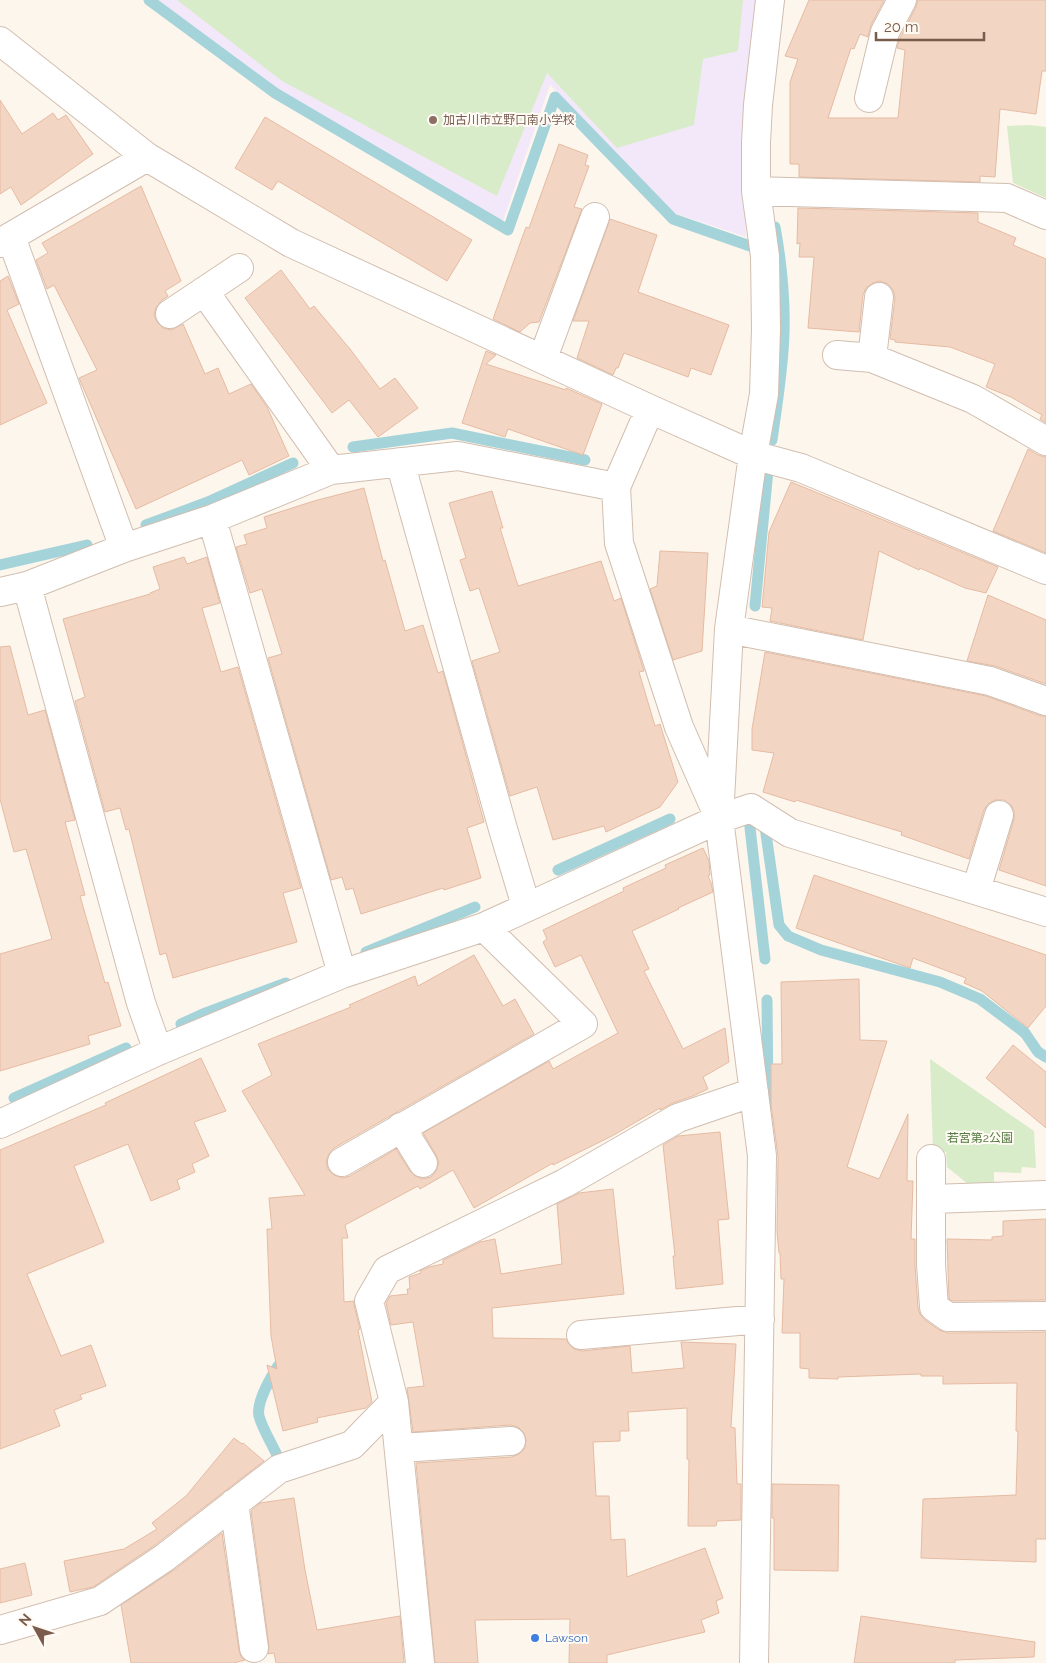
<svg xmlns="http://www.w3.org/2000/svg" width="1046" height="1663" viewBox="0 0 1046 1663" font-family="Raleway,'Noto Sans JP',sans-serif">
<style>
.education{fill:#f3e8fa}
.green{fill:#d8ecc9}
.lines{fill:none;stroke-linecap:round;stroke-linejoin:round}
.stream{stroke:#a5d3da;stroke-width:11}
.building{fill:#f3d5c3;stroke:#e6bba3}
.minor-casing{stroke:#d1beb0;stroke-width:30}
.minor{stroke:#fff;stroke-width:28}
.education-dot{fill:#8d6e63;stroke:#fffaf3;stroke-width:2}
.shop-dot{fill:#3f7fe0;stroke:#fffaf3;stroke-width:2}
.labels{text-anchor:middle;stroke-width:4;stroke-linejoin:round;paint-order:stroke}
.education-label{font-size:12px;fill:#785e54;stroke:#fffaf3;text-anchor:start}
.park-label{font-size:12px;fill:#537a41;stroke:#fffaf3}
.shop-label{font-size:12px;fill:#366cbe;stroke:#fffaf3;text-anchor:start}
</style>
<rect width="100%" height="100%" fill="#fdf6ec"/>
<!-- education -->
<path class="education" d="M 155,0 L 756,0 L 741,149 L 746,237 L 674,213 L 550,85 L 502,224 L 278,91 Z"/>
<!-- green -->
<path class="green" d="M 177,0 L 743,0 L 738,51 L 703,59 L 694,125 L 617,148 L 547,73 L 497,196 L 282,81 Z
M 1030,125 L 1046,127 L 1046,198 L 1013,183 L 1007,126 Z
M 930,1059 L 1034,1131 L 1036,1168 L 1022,1167 L 1021,1173 L 994,1172 L 994,1184 L 968,1184 L 947,1167 L 946,1152 L 933,1151 Z"/>
<g class="lines">
<!-- stream -->
<path class="stream" d="M 149,0 L 275,93 L 508,230 L 555,97 L 673,219 L 750,246
M 772,440 C 777,404 783,369 784,333 C 785,300 781,260 775,227
M 353,447 L 452,433 L 585,460
M 146,525 L 208,502 L 293,463
M 0,565 L 87,545
M 755,606 L 768,470
M 749,819 L 765,959
M 765,827 L 779,925 L 788,936 L 821,950 L 940,982 L 980,999 L 1025,1033 L 1038,1052 L 1046,1057
M 558,870 L 670,819
M 366,952 L 475,907
M 767,1000 L 768,1104
M 181,1024 L 203,1014 L 286,983
M 14,1098 L 126,1048
M 277,1455 C 272,1444 262,1428 259,1416 C 256,1403 271,1377 278,1366"/>
</g>
<!-- building -->
<path class="building" d="M 809,0 L 884,0 L 871,25 L 868,37 L 860,34 L 854,49 L 851,48 L 828,118 L 898,118 L 905,50 L 897,48 L 900,38 L 916,7 L 918,0 L 1046,0 L 1046,71 L 1042,71 L 1036,114 L 1000,109 L 995,177 L 980,176 L 980,182 L 799,177 L 799,164 L 790,164 L 790,82 L 798,59 L 785,56 Z
M 0,100 L 22,134 L 53,113 L 58,120 L 66,115 L 93,154 L 21,205 L 11,187 L 0,194 Z
M 265,117 L 472,240 L 447,281 L 278,181 L 272,190 L 235,168 Z
M 559,144 L 588,155 L 585,165 L 589,166 L 574,207 L 582,209 L 539,322 L 530,323 L 520,332 L 493,319 L 526,227 L 529,228 Z
M 141,186 L 181,281 L 165,291 L 168,296 L 161,301 L 156,308 L 154,315 L 157,322 L 163,328 L 171,330 L 183,324 L 205,374 L 218,368 L 229,394 L 251,384 L 267,407 L 289,456 L 249,475 L 242,460 L 136,509 L 79,378 L 97,370 L 54,285 L 47,289 L 36,260 L 48,253 L 42,243 Z
M 798,208 L 978,213 L 978,222 L 1016,238 L 1013,245 L 1046,259 L 1046,423 L 1040,419 L 1042,415 L 1011,397 L 986,387 L 995,364 L 950,347 L 895,342 L 895,340 L 890,339 L 895,298 L 893,290 L 888,284 L 880,281 L 873,283 L 866,288 L 863,295 L 859,332 L 808,328 L 814,257 L 799,257 L 800,243 L 797,244 Z
M 610,219 L 657,235 L 638,292 L 729,325 L 711,375 L 691,368 L 688,377 L 624,353 L 618,368 L 616,368 L 613,375 L 577,358 L 589,321 L 573,321 Z
M 281,270 L 310,309 L 314,306 L 350,349 L 380,389 L 395,378 L 418,408 L 378,437 L 349,400 L 332,413 L 245,298 Z
M 8,276 L 19,304 L 7,310 L 47,403 L 0,425 L 0,281 Z
M 486,351 L 496,355 L 486,364 L 566,390 L 566,388 L 602,404 L 583,455 L 508,429 L 505,437 L 462,423 Z
M 1028,449 L 1038,455 L 1046,457 L 1046,553 L 993,531 Z
M 791,482 L 998,567 L 986,593 L 965,588 L 920,568 L 919,570 L 879,551 L 863,640 L 770,621 L 772,608 L 762,607 L 769,532 Z
M 364,488 L 383,561 L 385,560 L 405,631 L 423,625 L 438,673 L 443,671 L 484,822 L 467,828 L 481,878 L 444,890 L 443,888 L 361,914 L 353,888 L 346,890 L 342,877 L 331,880 L 268,658 L 282,654 L 262,589 L 250,593 L 236,547 L 247,544 L 244,535 L 267,528 L 264,517 L 314,501 Z
M 492,491 L 503,528 L 500,528 L 518,586 L 601,561 L 614,601 L 621,598 L 644,671 L 639,672 L 655,726 L 660,724 L 678,782 L 660,807 L 606,832 L 604,826 L 553,840 L 537,787 L 510,796 L 472,661 L 500,652 L 479,588 L 470,591 L 460,560 L 466,558 L 449,503 Z
M 660,551 L 708,553 L 702,651 L 673,660 L 650,589 L 657,586 Z
M 184,557 L 187,564 L 207,557 L 220,603 L 202,608 L 221,672 L 238,667 L 301,888 L 283,893 L 297,942 L 173,978 L 166,953 L 160,955 L 129,829 L 126,830 L 120,808 L 105,812 L 75,701 L 85,697 L 63,619 L 150,594 L 150,593 L 160,589 L 153,567 Z
M 988,595 L 1046,620 L 1046,684 L 995,666 L 967,661 Z
M 10,646 L 28,715 L 45,710 L 75,820 L 65,822 L 85,895 L 80,896 L 105,983 L 108,982 L 121,1026 L 88,1036 L 90,1044 L 0,1071 L 0,954 L 52,939 L 26,849 L 14,852 L 0,799 L 0,647 Z
M 765,652 L 986,696 L 1041,716 L 1046,716 L 1046,886 L 999,870 L 1014,819 L 1014,811 L 1011,805 L 1004,800 L 995,800 L 988,804 L 984,810 L 969,859 L 901,835 L 902,832 L 796,800 L 795,802 L 763,792 L 774,753 L 752,750 L 752,729 Z
M 703,848 L 709,861 L 710,875 L 708,876 L 711,883 L 713,892 L 678,908 L 679,909 L 632,931 L 649,969 L 644,971 L 683,1049 L 725,1028 L 729,1062 L 703,1077 L 708,1089 L 693,1096 L 673,1103 L 660,1110 L 660,1108 L 612,1136 L 553,1165 L 553,1163 L 474,1208 L 453,1170 L 420,1189 L 418,1186 L 345,1225 L 348,1238 L 342,1238 L 344,1302 L 354,1301 L 354,1305 L 360,1329 L 358,1330 L 372,1402 L 366,1408 L 317,1418 L 318,1422 L 283,1431 L 267,1365 L 277,1369 L 271,1336 L 267,1229 L 272,1229 L 269,1198 L 305,1195 L 242,1091 L 272,1075 L 258,1044 L 351,1007 L 349,1005 L 415,976 L 418,986 L 474,955 L 503,1006 L 515,999 L 534,1034 L 334,1148 L 329,1154 L 326,1161 L 328,1169 L 334,1175 L 342,1178 L 350,1176 L 396,1149 L 410,1171 L 415,1176 L 423,1179 L 431,1177 L 436,1171 L 439,1162 L 436,1155 L 423,1133 L 549,1061 L 553,1069 L 618,1033 L 581,955 L 555,967 L 543,942 L 547,939 L 543,930 L 624,891 L 623,888 L 666,868 L 665,865 Z
M 814,875 L 1046,955 L 1046,1006 L 1028,1028 L 982,991 L 964,983 L 966,978 L 913,958 L 910,968 L 796,928 Z
M 859,979 L 860,1040 L 887,1041 L 847,1167 L 879,1179 L 908,1114 L 907,1181 L 913,1181 L 911,1239 L 915,1239 L 915,1265 L 918,1308 L 920,1314 L 925,1320 L 939,1330 L 948,1333 L 1046,1332 L 1046,1539 L 1036,1539 L 1036,1562 L 921,1558 L 923,1499 L 1016,1495 L 1018,1431 L 1016,1431 L 1017,1383 L 943,1384 L 943,1376 L 921,1376 L 921,1374 L 838,1377 L 838,1379 L 809,1378 L 809,1369 L 800,1368 L 800,1333 L 782,1333 L 784,1279 L 781,1279 L 780,1253 L 779,1253 L 777,1232 L 778,1156 L 771,1105 L 771,1064 L 782,1064 L 781,982 Z
M 1013,1045 L 1046,1072 L 1046,1128 L 986,1078 Z
M 201,1058 L 226,1111 L 194,1122 L 209,1156 L 192,1164 L 195,1172 L 177,1180 L 180,1189 L 151,1201 L 128,1144 L 74,1166 L 104,1242 L 27,1274 L 61,1356 L 91,1345 L 106,1386 L 80,1395 L 82,1399 L 54,1410 L 60,1426 L 0,1449 L 0,1150 L 106,1105 L 105,1103 Z
M 720,1132 L 729,1219 L 718,1220 L 723,1284 L 676,1289 L 673,1256 L 675,1256 L 663,1145 L 678,1136 Z
M 613,1189 L 624,1294 L 492,1308 L 493,1338 L 566,1339 L 569,1344 L 574,1349 L 582,1351 L 630,1346 L 632,1373 L 684,1368 L 681,1342 L 736,1344 L 731,1427 L 735,1428 L 737,1484 L 741,1484 L 741,1520 L 717,1521 L 716,1526 L 688,1526 L 689,1460 L 687,1459 L 687,1408 L 628,1412 L 629,1431 L 620,1431 L 620,1441 L 593,1442 L 596,1496 L 609,1496 L 611,1540 L 625,1539 L 627,1577 L 705,1548 L 723,1598 L 716,1601 L 719,1613 L 701,1620 L 705,1632 L 607,1655 L 607,1663 L 569,1663 L 570,1619 L 475,1620 L 478,1663 L 435,1663 L 416,1463 L 512,1457 L 519,1454 L 525,1448 L 526,1440 L 524,1433 L 518,1427 L 510,1425 L 413,1432 L 407,1388 L 424,1386 L 413,1322 L 391,1325 L 386,1303 L 390,1296 L 408,1294 L 407,1289 L 410,1289 L 409,1277 L 421,1273 L 420,1271 L 429,1267 L 443,1264 L 443,1260 L 480,1242 L 495,1239 L 501,1274 L 562,1264 L 557,1204 L 579,1193 Z
M 1046,1219 L 1046,1300 L 953,1301 L 949,1299 L 947,1239 L 992,1240 L 992,1237 L 1003,1236 L 1003,1221 Z
M 234,1438 L 242,1444 L 243,1443 L 264,1461 L 155,1545 L 93,1587 L 70,1592 L 64,1561 L 124,1549 L 157,1529 L 152,1523 L 186,1496 Z
M 772,1484 L 839,1485 L 838,1571 L 774,1570 L 774,1518 L 772,1518 Z
M 294,1498 L 305,1570 L 317,1630 L 400,1616 L 404,1663 L 276,1663 L 274,1653 L 268,1654 L 269,1646 L 251,1511 L 260,1503 Z
M 222,1533 L 239,1650 L 241,1657 L 245,1660 L 234,1663 L 131,1663 L 121,1605 L 174,1570 Z
M 25,1563 L 32,1595 L 0,1603 L 0,1569 Z
M 861,1616 L 1035,1642 L 1034,1657 L 955,1660 L 955,1663 L 854,1663 Z"/>
<g class="lines">
<defs>
<path id="minor" d="M 0,41 L 147,157 L 291,243 L 650,409 L 753,455 L 801,468 L 1046,570
M 869,98 L 885,32 L 902,0
M 756,191 L 1007,198 L 1046,215
M 11,237 L 124,548
M 0,243 L 147,157
M 204,291 L 331,470
M 170,314 L 239,268
M 837,355 L 872,358 L 973,399 L 1046,441
M 543,358 L 595,217
M 872,358 L 879,297
M 400,462 L 503,829 L 526,906
M 616,487 L 619,543 L 679,727 L 717,813
M 212,519 L 342,974
M 27,586 L 141,1003 L 158,1051
M 0,592 L 27,586 L 124,548 L 212,519 L 331,470 L 458,456 L 616,487 L 650,409
M 729,629 L 990,681 L 1046,701
M 976,890 L 999,815
M 0,1124 L 158,1051 L 342,974 L 484,927 L 719,819 L 751,808 L 790,833 L 1046,912
M 401,1127 L 423,1163
M 931,1159 L 931,1264 L 934,1307 L 948,1317 L 1046,1316
M 342,1162 L 583,1024 L 484,927
M 932,1199 L 1046,1195
M 581,1335 L 760,1319
M 400,1448 L 511,1441
M 234,1503 L 254,1648
M 0,1630 L 100,1601 L 164,1558 L 279,1469 L 352,1445 L 394,1402
M 420,1663 L 394,1402 L 369,1301 L 387,1270 L 565,1183 L 678,1118 L 754,1092
M 754,1663 L 762,1156 L 719,819 L 729,629 L 753,455 L 764,394 L 766,329 L 765,256 L 756,191 L 756,143 L 758,105 L 770,0"/>
</defs>
<!-- minor casing -->
<use href="#minor" class="minor-casing"/>
<!-- minor -->
<use href="#minor" class="minor"/>
</g>
<!-- markers -->
<circle class="education-dot" cx="433" cy="120" r="5"/>
<circle class="shop-dot" cx="535" cy="1638" r="5"/>
<g class="labels">
<!-- education labels -->
<g class="education-label">
<text x="443" y="124">加古川市立野口南小学校</text>
</g>
<!-- park labels -->
<g class="park-label">
<text x="980" y="1142">若宮第2公園</text>
</g>
<!-- shop labels -->
<g class="shop-label">
<text x="545" y="1642">Lawson</text>
</g>
</g>
<!-- north arrow -->
<g transform="translate(35 1628) rotate(310)" stroke="#fffaf3" stroke-width="4" paint-order="stroke">
<path d="M0-4L9 19L0 12L-9 19Z" fill="#7a5c4d"/>
<text y="-8" font-size="14" font-weight="bold" text-anchor="middle" fill="#7a5c4d">N</text>
</g>
<!-- scale -->
<path d="M876 32v8h108v-8" fill="none" stroke="#7a5c4d" stroke-width="2.5"/>
<text x="884" y="32" font-size="15" fill="#7a5c4d" stroke="#fffaf3" stroke-width="4" paint-order="stroke">20 m</text>
</svg>
